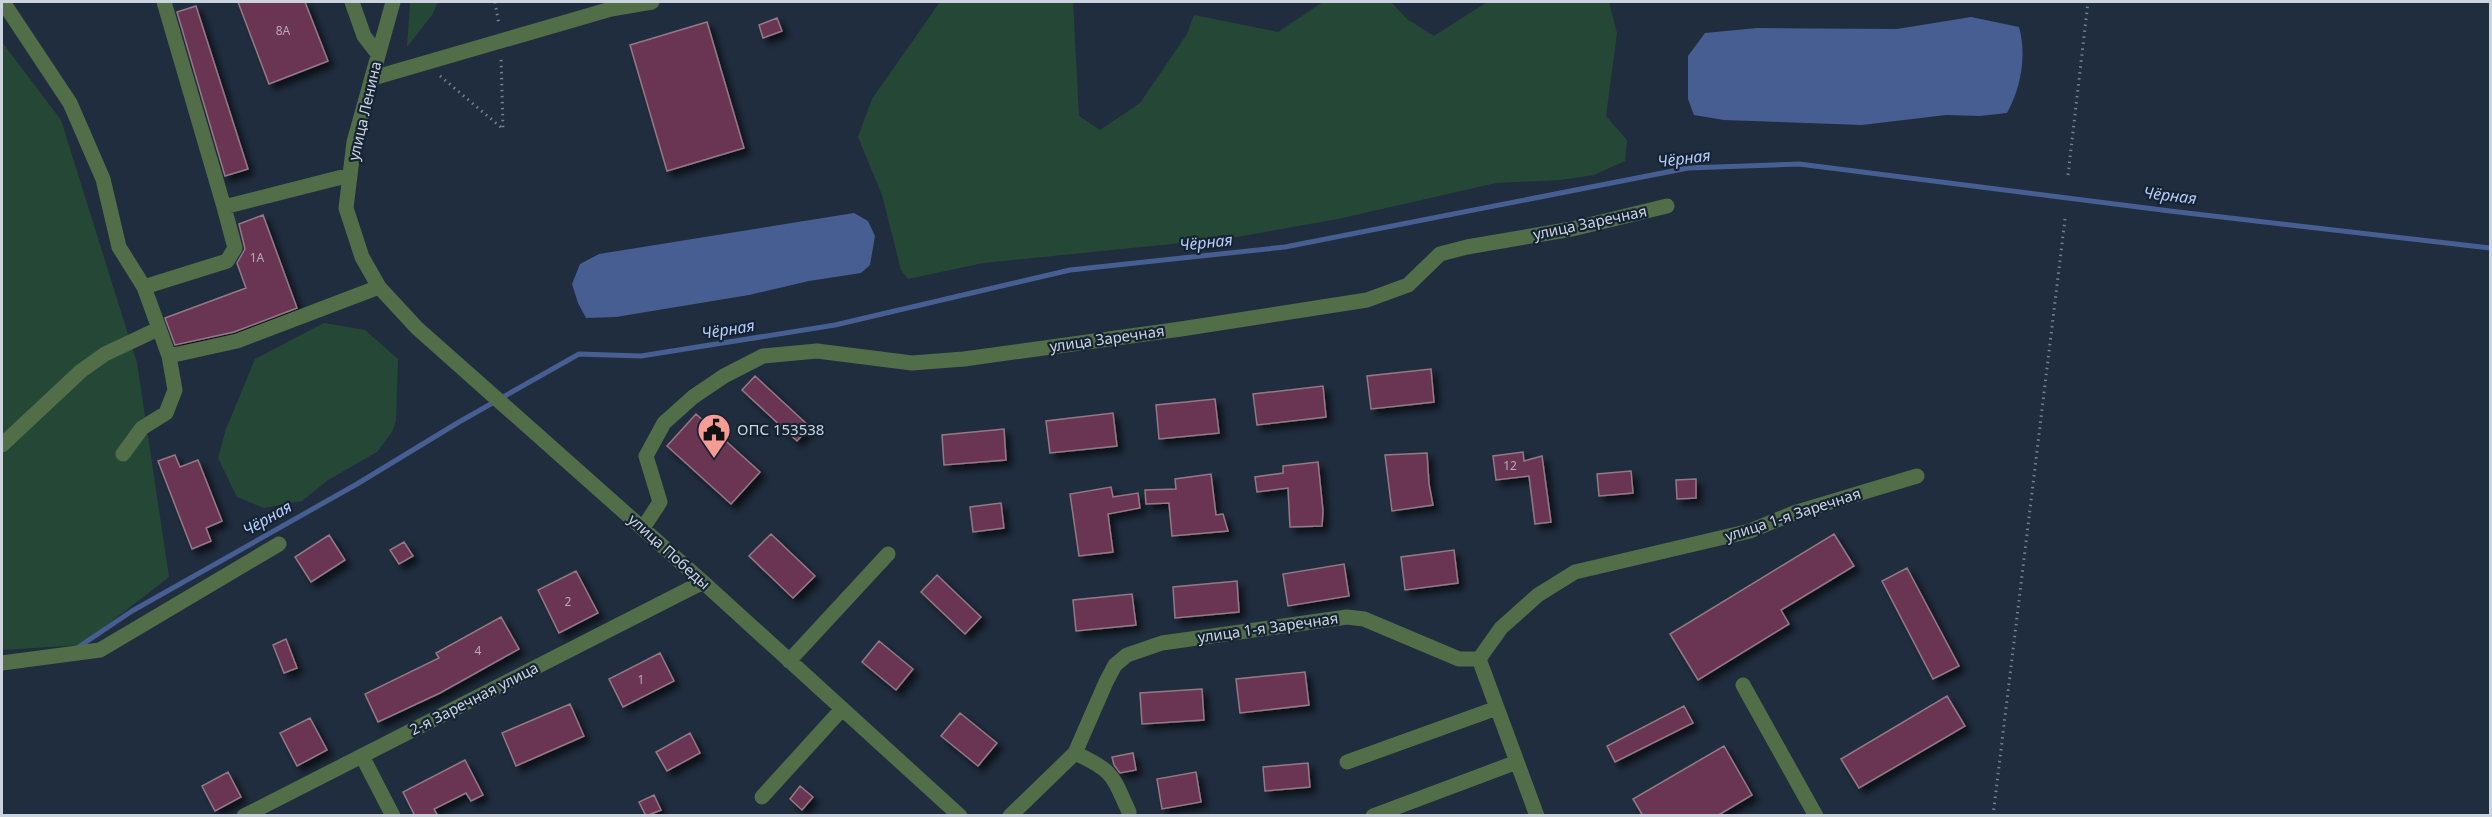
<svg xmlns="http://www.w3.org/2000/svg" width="2492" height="817" viewBox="0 0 2492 817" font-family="'Noto Sans',sans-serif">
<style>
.green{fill:#254836}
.water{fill:#465e91}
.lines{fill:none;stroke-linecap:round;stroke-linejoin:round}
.stream{stroke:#465e91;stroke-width:5}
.building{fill:#6b3452;stroke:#937986;stroke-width:1.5;filter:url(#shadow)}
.path{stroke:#75808e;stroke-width:3;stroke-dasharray:1.5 4.5;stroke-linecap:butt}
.minor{stroke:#516e49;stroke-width:15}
.labels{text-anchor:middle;stroke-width:4.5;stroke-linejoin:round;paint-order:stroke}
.number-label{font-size:12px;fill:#b2abbb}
.street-label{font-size:15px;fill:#cad3de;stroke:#162333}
.poi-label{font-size:15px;fill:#cad3de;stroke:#162333;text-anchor:start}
.water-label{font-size:16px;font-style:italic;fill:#b4ccfa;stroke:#162333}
</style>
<defs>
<filter id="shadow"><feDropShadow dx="5.5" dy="5.5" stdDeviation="3" flood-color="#0009"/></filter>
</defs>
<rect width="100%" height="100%" fill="#202d3e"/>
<!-- green -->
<path class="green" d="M 410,2 L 438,2 L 432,15 L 407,47 Z
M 940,2 L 1073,2 L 1079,116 L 1100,130 L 1140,103 L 1187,34 L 1194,15 L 1278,32 L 1323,2 L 1391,2 L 1407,19 L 1434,36 L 1487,2 L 1609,2 L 1617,33 L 1606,116 L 1627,140 L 1625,161 L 1594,175 L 1560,180 L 1496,183 L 1338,219 L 1231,238 L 983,263 L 908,279 L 901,270 L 882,195 L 858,137 L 872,99 Z
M 2,42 L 61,120 L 137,363 L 169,577 L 81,645 L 2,650 Z
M 324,323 L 365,330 L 398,359 L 396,420 L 392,432 L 377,452 L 328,480 L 302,501 L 264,508 L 237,497 L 218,458 L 226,429 L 255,359 Z"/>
<!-- water -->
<path class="water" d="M 1971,17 L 2019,27 C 2027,55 2021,88 2007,113 L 1980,116 L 1946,115 L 1862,125 L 1724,120 L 1694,115 L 1688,99 L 1688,56 L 1705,33 L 1757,28 L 1897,29 Z
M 854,213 L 868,221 L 875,236 L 870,265 L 861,273 L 809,281 L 749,295 L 616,317 L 586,318 L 578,303 L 572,284 L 580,264 L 599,254 Z"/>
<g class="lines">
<!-- stream -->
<path class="stream" d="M 77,648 L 132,611 L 357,484 L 459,422 L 579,354 L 641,356 L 835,325 L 1070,270 L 1285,247 L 1688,168 L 1799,164 L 2170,211 L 2490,248"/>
</g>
<!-- building -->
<path class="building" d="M 238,2 L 305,2 L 328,61 L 269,84 Z
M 196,6 L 248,169 L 225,176 L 177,12 Z
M 777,18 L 782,31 L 763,38 L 759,25 Z
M 707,22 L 744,148 L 667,171 L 630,45 Z
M 263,215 L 297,308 L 234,332 L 175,345 L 165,318 L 246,288 L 237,263 L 245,249 L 239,224 Z
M 1431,369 L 1434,402 L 1371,409 L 1367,376 Z
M 755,376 L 810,427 L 797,441 L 742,390 Z
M 1323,386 L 1326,417 L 1257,425 L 1253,394 Z
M 1215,399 L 1219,433 L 1159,439 L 1156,405 Z
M 1113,413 L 1117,446 L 1050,453 L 1046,421 Z
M 696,414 L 760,472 L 731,504 L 667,446 Z
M 1004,429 L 1006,460 L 944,465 L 942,435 Z
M 1523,452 L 1524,461 L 1542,456 L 1551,522 L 1535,524 L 1529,476 L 1496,480 L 1493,456 Z
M 1427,453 L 1429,484 L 1433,505 L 1392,511 L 1385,455 Z
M 175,455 L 180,467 L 198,460 L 222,521 L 206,528 L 211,541 L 192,549 L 158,461 Z
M 1318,462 L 1323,511 L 1322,526 L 1290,527 L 1288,488 L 1257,492 L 1255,477 L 1283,473 L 1283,466 Z
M 1631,471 L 1633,493 L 1599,496 L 1597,474 Z
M 1211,474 L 1216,515 L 1223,514 L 1228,531 L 1172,536 L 1169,503 L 1146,504 L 1145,490 L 1176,489 L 1175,479 Z
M 1696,479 L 1696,498 L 1677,499 L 1676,480 Z
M 1111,487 L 1113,497 L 1138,493 L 1140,508 L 1108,514 L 1113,552 L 1079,556 L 1070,494 Z
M 1001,503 L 1004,528 L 973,532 L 970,507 Z
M 771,534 L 815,576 L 793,598 L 749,556 Z
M 1834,534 L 1854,566 L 1781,610 L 1789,624 L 1698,680 L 1670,634 Z
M 329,535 L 345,560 L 311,582 L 295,557 Z
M 404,542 L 413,556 L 399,564 L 390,550 Z
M 1454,550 L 1458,583 L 1405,590 L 1401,557 Z
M 1344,564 L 1349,596 L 1288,606 L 1283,574 Z
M 1907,568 L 1959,666 L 1933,679 L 1882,581 Z
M 576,571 L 598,613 L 559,633 L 538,590 Z
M 937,575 L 981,617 L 965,634 L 921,592 Z
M 1237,581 L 1239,612 L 1175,618 L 1173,587 Z
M 1132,594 L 1136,625 L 1076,631 L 1073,600 Z
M 501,617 L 519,649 L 440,693 L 378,722 L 365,694 L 439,658 L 436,653 Z
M 286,639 L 297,668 L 284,673 L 273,645 Z
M 879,641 L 913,669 L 896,690 L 862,662 Z
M 660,653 L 674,681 L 623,707 L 609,679 Z
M 1305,672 L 1309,705 L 1240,713 L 1236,679 Z
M 1202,689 L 1204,720 L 1142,724 L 1140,693 Z
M 1947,696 L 1965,726 L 1859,788 L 1841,759 Z
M 570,704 L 584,736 L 516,766 L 502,733 Z
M 1684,706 L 1693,723 L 1615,762 L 1607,746 Z
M 960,713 L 997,743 L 978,766 L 941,736 Z
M 310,718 L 327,750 L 297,766 L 280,733 Z
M 690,733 L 700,753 L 667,771 L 656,752 Z
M 1724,746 L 1752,795 L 1717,816 L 1643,816 L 1633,799 Z
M 1133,753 L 1136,770 L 1120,773 L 1114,765 L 1112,757 Z
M 465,760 L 483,795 L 471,801 L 466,793 L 434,809 L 438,816 L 415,816 L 403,792 Z
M 1308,763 L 1310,787 L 1265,791 L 1263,767 Z
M 228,772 L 241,797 L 215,811 L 202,786 Z
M 1196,772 L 1201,802 L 1162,809 L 1157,779 Z
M 800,786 L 813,797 L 802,810 L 790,799 Z
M 654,795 L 661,810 L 646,816 L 639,802 Z"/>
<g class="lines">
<!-- path -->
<path class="path" d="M 495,2 L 499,25
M 440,76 L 503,129 L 501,56
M 2068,175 L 2088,2
M 1993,816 L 2065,219"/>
<!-- minor -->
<path class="minor" d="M 3,2 L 70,103 L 103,179 L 119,247 L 144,287
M 164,2 L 224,207
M 352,2 L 364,36 L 378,54
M 393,2 L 354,142 L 346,208 L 362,257 L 379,287 L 417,328 L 703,582 L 960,816
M 373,78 L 611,9 L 652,2
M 169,356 L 237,341 L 379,287
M 2,445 L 81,371 L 105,354 L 158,329
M 123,454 L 142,428 L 166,413 L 175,390 L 169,356 L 144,287 L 227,261 L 235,248 L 224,207 L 350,175
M 643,528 L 660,502 L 646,456 L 664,423 L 693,397 L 724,376 L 763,356 L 817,351 L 912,363 L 964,359 L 1181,329 L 1367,300 L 1408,285 L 1440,254 L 1467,247 L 1572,229 L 1667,206
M 1479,659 L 1537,816
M 789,661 L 888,554
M 2,663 L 100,650 L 279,544
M 1743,685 L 1816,816
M 1075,753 C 1114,771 1112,775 1129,812
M 362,756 L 393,816
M 1347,762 L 1497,708
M 762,797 L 842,709
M 244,816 L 703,582
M 1010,816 L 1075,753 L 1106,682 L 1115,665 L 1127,655 L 1162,643 L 1347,617 L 1364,619 L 1459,659 L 1479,659 L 1501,628 L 1538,595 L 1575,572 L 1750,531 L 1794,513 L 1917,476
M 1373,816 L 1517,762"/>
</g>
<!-- icons -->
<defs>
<symbol id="civic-pin" viewBox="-11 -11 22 30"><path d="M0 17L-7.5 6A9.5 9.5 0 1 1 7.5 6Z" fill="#f59c95" stroke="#162333"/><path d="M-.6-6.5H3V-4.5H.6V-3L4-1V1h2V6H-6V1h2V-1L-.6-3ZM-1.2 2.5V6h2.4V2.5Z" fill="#111"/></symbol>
</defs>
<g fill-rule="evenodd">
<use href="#civic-pin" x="695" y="411" width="38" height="52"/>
</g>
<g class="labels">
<!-- number labels -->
<g class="number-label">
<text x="283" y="35">8А</text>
<text x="257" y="262">1А</text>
<text x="1510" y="470">12</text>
<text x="568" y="606">2</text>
<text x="478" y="655">4</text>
<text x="641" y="684">1</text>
</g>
<!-- street labels -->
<g class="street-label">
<text transform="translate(365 111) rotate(-77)" y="5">улица Ленина</text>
<text transform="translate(1590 223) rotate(-12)" y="5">улица Заречная</text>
<text transform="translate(1107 339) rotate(-8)" y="5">улица Заречная</text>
<text transform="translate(1793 515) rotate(-18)" y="5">улица 1-я Заречная</text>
<text transform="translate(669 552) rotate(42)" y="5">улица Победы</text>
<text transform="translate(1268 628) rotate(-8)" y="5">улица 1-я Заречная</text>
<text transform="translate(474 699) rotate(-27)" y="5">2-я Заречная улица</text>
</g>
<!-- poi labels -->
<g class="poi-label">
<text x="737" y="435">ОПС 153538</text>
</g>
<!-- water labels -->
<g class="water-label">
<text transform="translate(1684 158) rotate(-7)" y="6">Чёрная</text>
<text transform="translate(2170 195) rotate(7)" y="6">Чёрная</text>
<text transform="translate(1206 242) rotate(-6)" y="6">Чёрная</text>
<text transform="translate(728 329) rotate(-9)" y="6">Чёрная</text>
<text transform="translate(267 518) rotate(-30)" y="6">Чёрная</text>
</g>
</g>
<!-- border -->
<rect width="2492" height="817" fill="none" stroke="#cad3de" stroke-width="6"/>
</svg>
